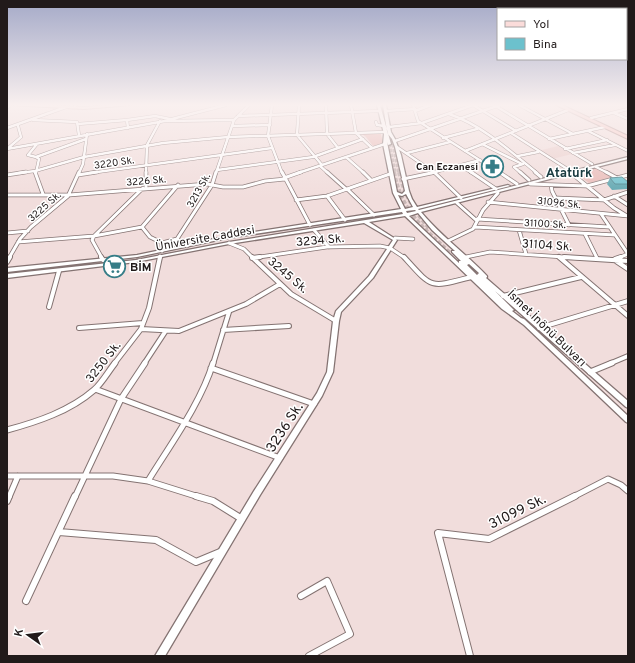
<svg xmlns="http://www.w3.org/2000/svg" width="635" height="663" viewBox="0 0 635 663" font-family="Overpass,sans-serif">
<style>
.built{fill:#ebcfcd}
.green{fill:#e9bbb8}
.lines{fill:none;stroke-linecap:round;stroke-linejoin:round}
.secondary-tunnel-far1{stroke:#c7b6b5;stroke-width:3.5;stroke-dasharray:3.5 1.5;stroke-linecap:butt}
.secondary-tunnel{stroke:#c7b6b5;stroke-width:4;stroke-dasharray:4 2;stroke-linecap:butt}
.street-far4-casing{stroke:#847372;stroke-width:3.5}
.street-far3-casing{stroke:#847372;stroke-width:4.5}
.street-far2-casing{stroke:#847372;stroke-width:6}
.street-far1-casing{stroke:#847372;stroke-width:7}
.street-casing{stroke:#847372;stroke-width:8}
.secondary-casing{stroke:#847372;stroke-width:2.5}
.primary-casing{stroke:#ad8987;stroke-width:2}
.highway-casing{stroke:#ad8987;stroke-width:2}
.street-far4{stroke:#fff;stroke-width:2.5}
.street-far3{stroke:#fff;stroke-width:3}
.street-far2{stroke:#fff;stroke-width:4}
.street-far1{stroke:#fff;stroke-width:5}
.street{stroke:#fff;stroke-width:6}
.secondary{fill:#fff;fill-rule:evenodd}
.primary{fill:#fbdcda;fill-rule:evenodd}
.highway{fill:#f8c5c2;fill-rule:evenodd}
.wall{fill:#5da6b0}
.building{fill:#6cc1cd;stroke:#4c8790}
.labels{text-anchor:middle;stroke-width:3;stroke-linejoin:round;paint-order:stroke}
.far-street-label{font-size:10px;fill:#211a1a;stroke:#fff}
.far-poi-label{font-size:10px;font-weight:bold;fill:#211a1a;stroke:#fff;text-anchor:end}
.street-label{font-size:12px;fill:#211a1a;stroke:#fff}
.poi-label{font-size:12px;font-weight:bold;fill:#211a1a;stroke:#fff;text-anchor:start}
.far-district-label{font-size:13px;font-weight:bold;fill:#193b40;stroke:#fff}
.near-street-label{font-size:14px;fill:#211a1a;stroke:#fff}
</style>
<rect width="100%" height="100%" fill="#f1dddc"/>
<!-- built -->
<path class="built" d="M 558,146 L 572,154 L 552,159 L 538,151 Z"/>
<!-- green -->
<path class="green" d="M 362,134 L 381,134 L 383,143 L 373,146 L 366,137 Z
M 596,168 L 612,177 L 589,183 L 575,173 Z"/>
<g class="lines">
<!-- secondary-tunnel-far1 -->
<path class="secondary-tunnel-far1" d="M 389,144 L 395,173
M 393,144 L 399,173"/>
<!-- secondary-tunnel -->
<path class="secondary-tunnel" d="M 394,172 C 402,213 422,226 450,253
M 399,172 C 404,194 414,211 429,228"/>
<defs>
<path id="street-far4" d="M 272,105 L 268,136 L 282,173
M 299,105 L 297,135 L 322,165
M 326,105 L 327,134 L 338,148
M 351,105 L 356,133 L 372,148
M 413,105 L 418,121 L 500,173
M 473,105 L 516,131
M 494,105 L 592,164
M 519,105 L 573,134
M 7,108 L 10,105
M 386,111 L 415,109
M 415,111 L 431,105
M 614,113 L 628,119
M 449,114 C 482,125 510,151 537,173
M 238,116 L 379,111
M 591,118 L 628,109
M 172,119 L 226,105
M 33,120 L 77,122 L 79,135
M 376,122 L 377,125 L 384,126
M 78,124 L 127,120
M 232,126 L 270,125
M 389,127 L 422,123 L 473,105
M 7,128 L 66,107
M 128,128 L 127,120 L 155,116 L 170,119
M 588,131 L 628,151
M 511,133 L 569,170
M 443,138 L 477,129
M 549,139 L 605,127
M 395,141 L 500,105
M 482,144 L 522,164
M 397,147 L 435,173
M 7,149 L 165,121 L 234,120
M 7,149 L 21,137 L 18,126
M 565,149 L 607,140
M 465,151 L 568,110
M 407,153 L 450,142
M 573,153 L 615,145
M 518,156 L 538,152
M 36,157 L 28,155 L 37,144
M 346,157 L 364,173
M 320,166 L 328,173
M 461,166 L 472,173
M 596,167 L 608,173
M 217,170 L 313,157 L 363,139
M 19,173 L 35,171 L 84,157 L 163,143 L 228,137 L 385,132
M 36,173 L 39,159 L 36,157 L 86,139
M 79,173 L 83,164 L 87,134
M 90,173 L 272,148
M 146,173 L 147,145 L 160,121
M 216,173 L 234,120 L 249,105
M 298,173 L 385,144
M 431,173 L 480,160
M 521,173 L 514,167 L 523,164"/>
<path id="street-far3" d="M 35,172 L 43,194
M 282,172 L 310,225
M 327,172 L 346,189
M 363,172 L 371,180
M 434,172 L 461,198
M 471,172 L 496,189
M 499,172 L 517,184
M 520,172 L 529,180
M 535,172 L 541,177
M 606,172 L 617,178
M 571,173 L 614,208 L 627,216
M 7,175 L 26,172
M 78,175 L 97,172
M 284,178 L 301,172
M 403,179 L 436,172
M 530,184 L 587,186 L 628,175
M 551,185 L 552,191 L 569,225
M 146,188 L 146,172
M 347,189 L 374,215
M 7,195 L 69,195 L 207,184 L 223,187 L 243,187 L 265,181 L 285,179
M 327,196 L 345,220
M 614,196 L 628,205
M 557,198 L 604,200 L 628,192
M 296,200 L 327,196 L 390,174
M 488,202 L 628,216
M 457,203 L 476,220
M 601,214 L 628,254
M 477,219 L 609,227
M 142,227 L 178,185
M 142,227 L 150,237 L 162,243 L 162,251
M 475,227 L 615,235
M 314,230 L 329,247
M 519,230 L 526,254
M 7,233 L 28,231
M 585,234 L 597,258
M 395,238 L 413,239
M 177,239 L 212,185 L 216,172
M 177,239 L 187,246
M 448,241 L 473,229 L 483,210 L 498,193
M 18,242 L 94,236 L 142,227
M 162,243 L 177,239
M 229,243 L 244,249 L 253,258
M 466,257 L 490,252 L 579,258
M 9,258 L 20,239 L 31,227 L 68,196 L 79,172
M 102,258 L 92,240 L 94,236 L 143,188
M 160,258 L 160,256
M 253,258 L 327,247 L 380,246 L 390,248 L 405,258
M 618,258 L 628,254"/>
<path id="street-far2" d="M 101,257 L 103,260
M 252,257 L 291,294 L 336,321
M 404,257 C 433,289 429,288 471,277
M 559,257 L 628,316
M 564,257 L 628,261
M 252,258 L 260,257
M 615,259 L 621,257
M 616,261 L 628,269
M 7,262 L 10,257
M 503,296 L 581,277
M 49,307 L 59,271
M 79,328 L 143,323
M 539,328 L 628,301
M 141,329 L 179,331 L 246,304 L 280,284
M 223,330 L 289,326
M 114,364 L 141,329 L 149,308 L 160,257
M 144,364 L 165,332
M 213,364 L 229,312
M 609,364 L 628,356"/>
<path id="street-far1" d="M 211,368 L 314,404
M 590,372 L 612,363
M 95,389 L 280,458
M 7,430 C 37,422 70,411 94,390 C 102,383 108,372 115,363
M 7,476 L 113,476 L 148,481 L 199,497
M 148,481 C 170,445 201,403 213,363
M 9,497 L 18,476
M 75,497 L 121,399 L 145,363
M 573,497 L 608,479 L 621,485 L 628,491"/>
<path id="street" d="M 196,496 L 213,501 L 242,519
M 7,501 L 9,496
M 59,532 L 156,540 L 196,562 L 220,552
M 301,596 L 327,581 L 350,634 L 309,656
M 26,601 L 75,496
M 470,656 L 438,533 L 489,539 L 575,496"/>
<path id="secondary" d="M 74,105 L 77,105 L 75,107 L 74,107 Z
M 377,105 L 380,105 L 391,144 L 388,145 L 387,142 L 397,192 L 402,194 L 405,191 L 395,147 L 392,139 L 388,134 L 387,131 L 383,105 L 386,105 L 391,132 L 395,139 L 401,155 L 409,191 L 412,199 L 417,207 L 508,185 L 510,186 L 418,209 L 419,210 L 628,157 L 628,159 L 421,212 C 441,236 466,254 487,276 L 487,277 L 486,278 L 628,401 L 628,408 L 626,407 L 495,291 L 514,310 L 512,311 L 521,318 L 524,319 L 628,416 L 628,423 L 626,422 L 524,325 L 502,309 L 405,216 L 369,222 L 397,240 L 373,278 L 341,312 L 339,321 L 333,372 L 322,396 L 260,495 L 165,656 L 155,656 L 254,491 L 317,393 L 327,372 L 333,321 L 336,311 L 369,276 L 393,240 L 364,223 L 229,244 L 136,262 L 7,278 L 7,274 L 136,260 L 229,242 L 403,214 L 402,212 L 228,238 L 137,257 L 7,272 L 7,268 L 137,255 L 228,236 L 401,209 L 393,193 L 383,144 L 384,134 ZM 406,194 L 413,207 L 405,209 L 398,195 L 402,196 ZM 415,210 L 416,211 L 407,213 L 406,211 ZM 418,213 L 432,230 L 455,251 L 452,251 L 452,252 L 461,261 L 459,261 L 459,263 L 409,216 ZM 469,264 L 479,273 L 477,275 L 467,265 Z"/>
<path id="primary" d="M 44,105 L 84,107 L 109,105 L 131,105 L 84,109 L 9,105 Z"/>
<path id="highway" d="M 556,105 L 562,105 L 628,136 L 628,139 Z"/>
</defs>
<!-- street-far4 casing -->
<use href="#street-far4" class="street-far4-casing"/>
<!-- street-far3 casing -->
<use href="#street-far3" class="street-far3-casing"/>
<!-- street-far2 casing -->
<use href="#street-far2" class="street-far2-casing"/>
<!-- street-far1 casing -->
<use href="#street-far1" class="street-far1-casing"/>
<!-- street casing -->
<use href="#street" class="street-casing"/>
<!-- secondary casing -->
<use href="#secondary" class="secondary-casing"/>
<!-- primary casing -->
<use href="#primary" class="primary-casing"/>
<!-- highway casing -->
<use href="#highway" class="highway-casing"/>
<!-- street-far4 -->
<use href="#street-far4" class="street-far4"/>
<!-- street-far3 -->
<use href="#street-far3" class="street-far3"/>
<!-- street-far2 -->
<use href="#street-far2" class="street-far2"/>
<!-- street-far1 -->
<use href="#street-far1" class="street-far1"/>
<!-- street -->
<use href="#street" class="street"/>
<!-- secondary -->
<use href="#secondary" class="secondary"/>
<!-- primary -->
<use href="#primary" class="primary"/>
<!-- highway -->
<use href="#highway" class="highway"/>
</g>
<!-- wall -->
<path class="wall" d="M 610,178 L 628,182 L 628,187 L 627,189 L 612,190 L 607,184 Z"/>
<!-- building -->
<path class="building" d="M 622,177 L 628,182 L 628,184 L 615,184 L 610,178 Z"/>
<!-- sky -->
<linearGradient id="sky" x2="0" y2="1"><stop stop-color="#a5aac8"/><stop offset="0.53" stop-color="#f9f0ef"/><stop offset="1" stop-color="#f9f0ef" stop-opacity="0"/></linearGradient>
<rect width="635" height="198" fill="url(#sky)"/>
<!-- icons -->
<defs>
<symbol id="pharmacy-ring" viewBox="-11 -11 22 22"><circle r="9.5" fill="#fff" stroke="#367d87" stroke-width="1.5"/><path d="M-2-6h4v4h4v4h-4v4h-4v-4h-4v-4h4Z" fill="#367d87"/></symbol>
<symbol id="supermarket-ring" viewBox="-11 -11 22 22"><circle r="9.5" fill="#fff" stroke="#367d87" stroke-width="1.5"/><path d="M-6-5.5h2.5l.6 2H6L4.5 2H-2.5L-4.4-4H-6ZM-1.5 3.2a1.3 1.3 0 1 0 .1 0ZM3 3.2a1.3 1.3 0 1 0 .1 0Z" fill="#367d87"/></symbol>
</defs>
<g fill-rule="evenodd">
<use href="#pharmacy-ring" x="480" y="154" width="25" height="25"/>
<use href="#supermarket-ring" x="102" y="254" width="25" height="25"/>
</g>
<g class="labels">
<!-- far-street labels -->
<g class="far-street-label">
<text transform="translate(114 162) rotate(-8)" y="4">3220 Sk.</text>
<text transform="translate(146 180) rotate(-5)" y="4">3226 Sk.</text>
<text transform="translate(198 190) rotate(-61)" y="4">3213 Sk.</text>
<text transform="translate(559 202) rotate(6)" y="4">31096 Sk.</text>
<text transform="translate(44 206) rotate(-41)" y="4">3225 Sk.</text>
<text transform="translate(545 223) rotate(3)" y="4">31100 Sk.</text>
</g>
<!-- far-poi labels -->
<g class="far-poi-label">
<text x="478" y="170">Can Eczanesi</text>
</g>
<!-- street labels -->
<g class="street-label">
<text transform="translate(205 238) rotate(-10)" y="4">Üniversite Caddesi</text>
<text transform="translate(320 240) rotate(-5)" y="4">3234 Sk.</text>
<text transform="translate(547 245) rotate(4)" y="4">31104 Sk.</text>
<text transform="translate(288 275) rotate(40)" y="4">3245 Sk.</text>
<text transform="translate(547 328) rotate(44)" y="4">İsmet İnönü Bulvarı</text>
<text transform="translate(103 362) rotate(-52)" y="4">3250 Sk.</text>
</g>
<!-- poi labels -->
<g class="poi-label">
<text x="130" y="271">BİM</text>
</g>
<!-- far-district labels -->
<g class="far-district-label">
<text x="569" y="177">Atatürk</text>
</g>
<!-- near-street labels -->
<g class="near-street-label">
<text transform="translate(284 427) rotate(-57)" y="5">3236 Sk.</text>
<text transform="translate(517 511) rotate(-26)" y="5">31099 Sk.</text>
</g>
</g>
<!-- border -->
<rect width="635" height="663" fill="none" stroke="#211a1a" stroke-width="16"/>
<!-- legend -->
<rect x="497" y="8" width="130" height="52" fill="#ffffff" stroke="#a6a3a3"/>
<rect x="505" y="21" width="20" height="6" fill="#fbdcda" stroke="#a6a3a3"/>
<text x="533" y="28" font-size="12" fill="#211a1a">Yol</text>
<rect x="505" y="38" width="20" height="12" fill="#6cc1cd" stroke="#a6a3a3"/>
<text x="533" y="48" font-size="12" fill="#211a1a">Bina</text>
<!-- north arrow -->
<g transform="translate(28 635) rotate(284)" stroke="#ffffff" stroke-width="3" paint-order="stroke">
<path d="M0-3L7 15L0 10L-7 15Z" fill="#211a1a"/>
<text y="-6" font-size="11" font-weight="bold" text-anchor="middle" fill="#211a1a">K</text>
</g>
</svg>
